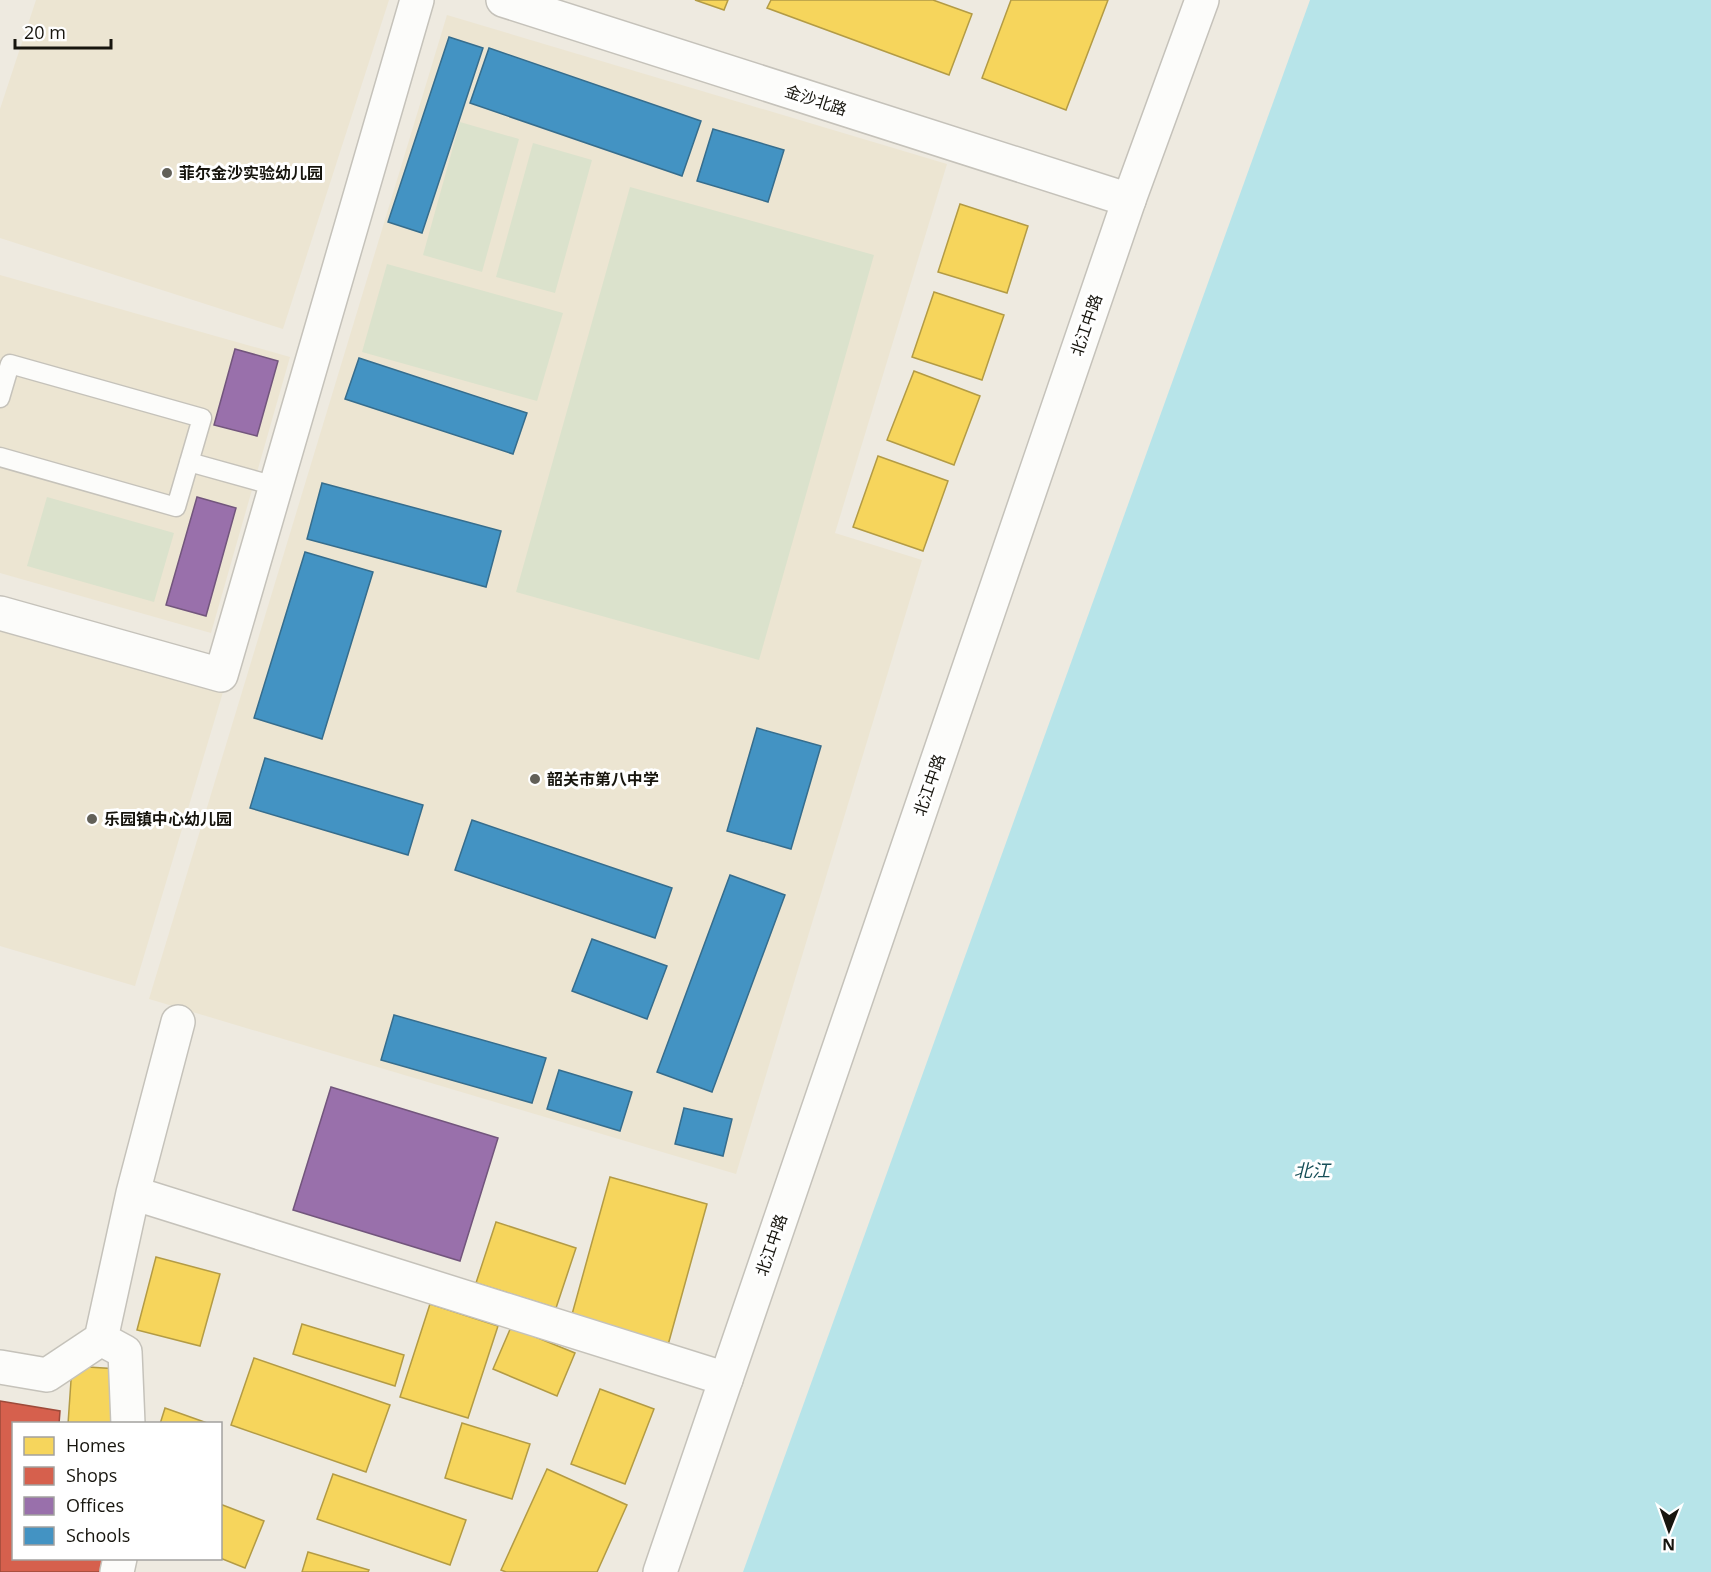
<svg xmlns="http://www.w3.org/2000/svg" width="1711" height="1572" viewBox="0 0 1711 1572" font-family="'Open Sans','Noto Sans SC',sans-serif">
<style>
.built{fill:#ece5d2}
.green{fill:#dbe2cc}
.water{fill:#b7e4e9}
.homes{fill:#f6d55c;stroke:#b39b45;stroke-width:1.5}
.shops{fill:#d6604d;stroke:#9d4a3a;stroke-width:1.5}
.offices{fill:#9970ab;stroke:#72557c;stroke-width:1.5}
.schools{fill:#4393c3;stroke:#366d8d;stroke-width:1.5}
.lines{fill:none;stroke-linecap:round;stroke-linejoin:round}
.lane-casing{stroke:#c5c2ba;stroke-width:21}
.street-casing{stroke:#c5c2ba;stroke-width:36}
.secondary-casing{stroke:#c5c2ba;stroke-width:36}
.lane{stroke:#fcfcfa;stroke-width:18}
.street{stroke:#fcfcfa;stroke-width:33}
.secondary{stroke:#fcfcfa;stroke-width:33}
.poi-dot{fill:#626058;stroke:#fff;stroke-width:2}
.labels{text-anchor:middle;stroke-width:6;stroke-linejoin:round;paint-order:stroke}
.street-label{font-size:16px;fill:#17150e;stroke:#fff}
.poi-label{font-size:16px;font-weight:bold;fill:#17150e;stroke:#fff;text-anchor:start}
.water-label{font-size:18px;font-style:italic;fill:#174f58;stroke:#fff}
</style>
<rect width="100%" height="100%" fill="#eeeae0"/>
<!-- built -->
<path class="built" d="M 36,0 L 389,0 L 283,329 L 0,238 L 0,109 Z
M 447,15 L 947,164 L 835,533 L 922,560 L 736,1174 L 149,999 Z
M 0,275 L 290,357 L 211,633 L 0,573 Z
M 0,626 L 223,692 L 135,986 L 0,946 Z"/>
<!-- green -->
<path class="green" d="M 460,122 L 519,139 L 482,272 L 423,255 Z
M 533,143 L 592,160 L 555,293 L 496,277 Z
M 630,187 L 874,255 L 759,660 L 516,592 Z
M 387,264 L 563,313 L 537,401 L 362,352 Z
M 47,497 L 174,533 L 154,602 L 27,566 Z"/>
<!-- water -->
<path class="water" d="M 1310,0 L 1711,0 L 1711,1572 L 743,1572 Z"/>
<!-- homes -->
<path class="homes" d="M 695,0 L 728,0 L 724,10 Z
M 771,0 L 933,0 L 972,14 L 949,75 L 767,8 Z
M 1011,0 L 1108,0 L 1066,110 L 982,78 Z
M 960,204 L 1028,226 L 1007,293 L 938,272 Z
M 934,292 L 1004,315 L 982,380 L 912,357 Z
M 914,371 L 980,396 L 954,465 L 887,440 Z
M 878,456 L 948,481 L 923,551 L 853,527 Z
M 610,1177 L 707,1204 L 668,1345 L 571,1318 Z
M 496,1222 L 576,1248 L 556,1308 L 476,1283 Z
M 156,1257 L 220,1274 L 200,1346 L 137,1330 Z
M 430,1304 L 498,1326 L 468,1418 L 400,1397 Z
M 302,1324 L 404,1355 L 395,1386 L 293,1354 Z
M 511,1327 L 575,1353 L 557,1396 L 493,1369 Z
M 254,1358 L 390,1405 L 366,1472 L 231,1425 Z
M 72,1366 L 119,1369 L 115,1424 L 68,1424 Z
M 600,1389 L 654,1409 L 625,1484 L 571,1464 Z
M 165,1408 L 210,1424 L 160,1424 Z
M 462,1423 L 530,1444 L 512,1499 L 445,1478 Z
M 547,1469 L 627,1505 L 597,1572 L 506,1572 L 501,1570 Z
M 333,1474 L 466,1520 L 450,1565 L 317,1519 Z
M 220,1504 L 264,1521 L 245,1568 L 220,1558 Z
M 308,1552 L 369,1570 L 368,1572 L 302,1572 Z"/>
<!-- shops -->
<path class="shops" d="M 0,1401 L 60,1411 L 59,1424 L 14,1424 L 14,1558 L 104,1558 L 101,1572 L 0,1572 Z"/>
<!-- offices -->
<path class="offices" d="M 235,349 L 278,361 L 257,436 L 214,425 Z
M 197,497 L 236,508 L 206,616 L 166,605 Z
M 331,1087 L 498,1138 L 460,1261 L 293,1210 Z"/>
<!-- schools -->
<path class="schools" d="M 449,37 L 483,48 L 422,233 L 388,222 Z
M 489,48 L 701,121 L 682,176 L 470,103 Z
M 713,129 L 784,150 L 768,202 L 697,181 Z
M 359,358 L 527,413 L 513,454 L 345,399 Z
M 322,483 L 501,531 L 486,587 L 307,539 Z
M 305,552 L 373,572 L 322,739 L 254,718 Z
M 757,728 L 821,746 L 791,849 L 727,831 Z
M 265,758 L 423,805 L 408,855 L 250,808 Z
M 472,820 L 672,888 L 655,938 L 455,870 Z
M 730,875 L 785,895 L 712,1092 L 657,1072 Z
M 592,939 L 667,966 L 647,1019 L 572,991 Z
M 394,1015 L 546,1058 L 532,1103 L 381,1060 Z
M 559,1070 L 632,1092 L 620,1131 L 547,1109 Z
M 684,1108 L 732,1119 L 723,1156 L 675,1144 Z"/>
<g class="lines">
<defs>
<path id="lane" d="M 0,398 L 10,364 L 202,418 L 176,507 L 0,457
M 189,462 L 275,486"/>
<path id="street" d="M 503,0 L 1129,200
M 0,613 L 221,675 L 417,0
M 133,1193 L 178,1022
M 101,1339 L 125,1352 L 128,1424
M 0,1367 L 47,1375 L 101,1339 L 133,1193 L 726,1379
M 117,1572 L 120,1558"/>
<path id="secondary" d="M 660,1572 L 1129,200 L 1202,0"/>
</defs>
<!-- lane casing -->
<use href="#lane" class="lane-casing"/>
<!-- street casing -->
<use href="#street" class="street-casing"/>
<!-- secondary casing -->
<use href="#secondary" class="secondary-casing"/>
<!-- lane -->
<use href="#lane" class="lane"/>
<!-- street -->
<use href="#street" class="street"/>
<!-- secondary -->
<use href="#secondary" class="secondary"/>
</g>
<!-- markers -->
<g class="poi-dot">
<circle cx="167" cy="173" r="6"/>
<circle cx="535" cy="779" r="6"/>
<circle cx="92" cy="819" r="6"/>
</g>
<g class="labels">
<!-- street labels -->
<g class="street-label">
<text transform="translate(816 100) rotate(18)" y="6">金沙北路</text>
<text transform="translate(1086 325) rotate(-71)" y="6">北江中路</text>
<text transform="translate(929 785) rotate(-71)" y="6">北江中路</text>
<text transform="translate(771 1245) rotate(-71)" y="6">北江中路</text>
</g>
<!-- poi labels -->
<g class="poi-label">
<text x="179" y="179">菲尔金沙实验幼儿园</text>
<text x="547" y="785">韶关市第八中学</text>
<text x="104" y="825">乐园镇中心幼儿园</text>
</g>
<!-- water labels -->
<g class="water-label">
<text x="1312" y="1177">北江</text>
</g>
</g>
<!-- legend -->
<rect x="12" y="1422" width="210" height="138" fill="#ffffff" stroke="#a2a19f" stroke-width="1.5"/>
<rect x="24" y="1437" width="30" height="18" fill="#f6d55c" stroke="#a2a19f" stroke-width="1.5"/>
<text x="66" y="1452" font-size="18" fill="#17150e">Homes</text>
<rect x="24" y="1467" width="30" height="18" fill="#d6604d" stroke="#a2a19f" stroke-width="1.5"/>
<text x="66" y="1482" font-size="18" fill="#17150e">Shops</text>
<rect x="24" y="1497" width="30" height="18" fill="#9970ab" stroke="#a2a19f" stroke-width="1.5"/>
<text x="66" y="1512" font-size="18" fill="#17150e">Offices</text>
<rect x="24" y="1527" width="30" height="18" fill="#4393c3" stroke="#a2a19f" stroke-width="1.5"/>
<text x="66" y="1542" font-size="18" fill="#17150e">Schools</text>
<!-- north arrow -->
<g transform="translate(1669 1530) rotate(181)" stroke="#ffffff" stroke-width="4.5" paint-order="stroke">
<path d="M0-4.5L10 22L0 15L-10 22Z" fill="#17150e"/>
<text y="-9" font-size="16" font-weight="bold" text-anchor="middle" fill="#17150e">N</text>
</g>
<!-- scale -->
<path d="M15 39v9h96v-9" fill="none" stroke="#17150e" stroke-width="3"/>
<text x="24" y="39" font-size="18" fill="#17150e" stroke="#ffffff" stroke-width="4.5" paint-order="stroke">20 m</text>
</svg>
